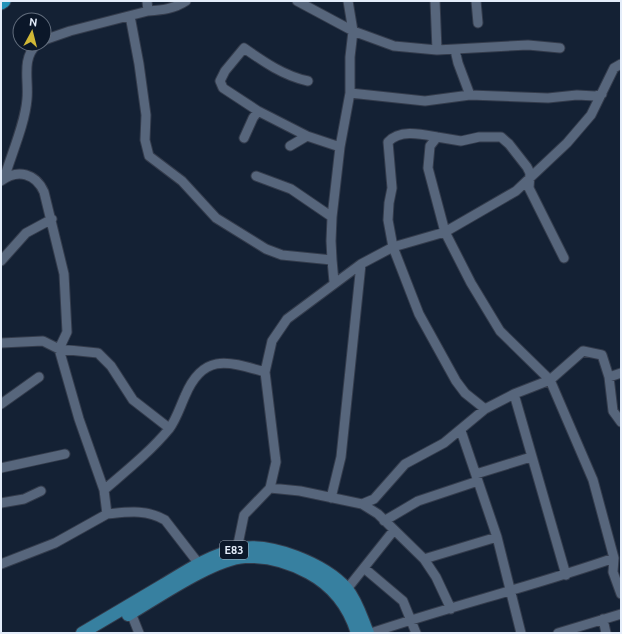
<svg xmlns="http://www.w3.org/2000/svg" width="622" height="634" viewBox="0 0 622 634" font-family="Ubuntu,sans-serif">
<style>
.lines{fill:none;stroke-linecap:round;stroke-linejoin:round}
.minor-casing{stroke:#343c4c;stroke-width:11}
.major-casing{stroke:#343c4c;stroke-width:14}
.highway-casing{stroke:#343c4c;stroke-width:15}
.minor{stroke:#57667c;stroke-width:9}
.major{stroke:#3780a0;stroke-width:12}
.highway{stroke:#2291b8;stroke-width:13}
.labels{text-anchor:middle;stroke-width:3;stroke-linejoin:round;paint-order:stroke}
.shield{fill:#0b1729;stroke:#a3adbb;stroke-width:1}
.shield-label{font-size:11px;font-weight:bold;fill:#e4edfa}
</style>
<rect width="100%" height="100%" fill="#142134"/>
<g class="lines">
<defs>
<path id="minor" d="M 297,1 L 353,31 L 394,46 L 437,50 L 528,45 L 560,48
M 435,1 L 437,50
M 476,1 L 478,23
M 148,11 C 162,10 174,9 186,1
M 130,16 L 139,64 L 146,115 L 145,140 L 149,156 L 182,181 L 216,218 L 266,249 L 282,255 L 332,260 L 334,282
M 44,40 L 70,31 L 148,11 L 147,1
M 455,50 L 458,63 L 470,95 L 548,98 L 577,95 L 595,96 L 602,94
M 308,81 C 284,76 264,62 244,48 L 225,71 L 220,81 L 223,88 L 258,111 L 307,136 L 340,147
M 350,93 L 425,101 L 470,95
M 437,137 C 421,134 400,129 388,142 L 392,188 L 389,203 L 388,220 L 393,247 L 419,314 L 456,381 L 465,393 L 485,409
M 244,138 L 253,118 L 258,111
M 290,146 L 307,136
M 256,176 L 291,189 L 332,217
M 4,179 C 11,155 25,124 27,99 C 29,80 21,59 37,44
M 1,181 C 18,168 36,174 44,192 L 64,274 L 67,332 L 59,349 L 98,353 L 111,366 L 133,400 L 169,428
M 332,260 L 331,241 L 332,217 L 340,147 L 350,93 L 350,57 L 353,31 L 348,1
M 1,261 L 26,233 L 52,219
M 1,343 L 43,341 L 59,349 L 79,419 L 104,490 L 107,514 L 55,543 L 1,564
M 609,377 L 613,411 L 621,422
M 514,394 L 566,575
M 1,404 L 39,377
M 461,431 L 497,537 L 521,633
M 1,468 L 65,454
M 476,474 L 531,457
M 270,488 L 300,491 L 362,504 L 378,514 L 424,559 L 436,577 L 451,609
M 104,490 C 126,471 150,452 169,429 C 176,420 180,407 185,396 C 203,353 227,361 265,372
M 331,498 L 341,457 L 361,264
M 1,503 L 24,499 L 41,491
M 362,504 L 374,499 L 405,464 L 444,443 L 485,409 L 514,394 L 550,380 L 583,351 L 602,355 L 609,377 L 621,373
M 107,514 C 128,512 146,509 165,520 L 199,564
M 384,521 L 418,501 L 478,481
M 237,549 L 244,515 L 270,488 L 276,462 L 265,372 L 272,341 L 287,319 L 361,264 L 393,247 L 445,232 L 516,191 L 567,143 L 591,115 L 614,68 L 621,64
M 614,558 L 613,572 L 621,594
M 424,559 L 497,537
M 364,568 L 403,601 L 416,633
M 347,589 L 394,530
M 131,613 L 139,633
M 603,619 L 606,633
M 371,633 C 451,606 534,586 614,558 L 593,480 L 550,380 L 500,331 L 471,283 L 445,232 L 428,168 L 430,146 L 437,137 L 461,141 L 479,137 L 501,137 L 509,144 L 527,167 L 530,173 L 529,188 L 564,258
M 558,633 L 621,614"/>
<path id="major" d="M 128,615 C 157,598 213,559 245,557 C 268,556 289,562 309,573 C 333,586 349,607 357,633
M 82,633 C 109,617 136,601 163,585 C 186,571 210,555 237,549 C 269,541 325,564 347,589 C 357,601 362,619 368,633"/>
<path id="highway" d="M 1,3 L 4,1"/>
</defs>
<!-- minor casing -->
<use href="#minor" class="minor-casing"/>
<!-- major casing -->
<use href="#major" class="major-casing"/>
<!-- highway casing -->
<use href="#highway" class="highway-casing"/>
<!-- minor -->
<use href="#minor" class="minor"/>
<!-- major -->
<use href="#major" class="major"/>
<!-- highway -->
<use href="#highway" class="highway"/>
</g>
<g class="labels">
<!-- shield labels -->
<rect class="shield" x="220" y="541" width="28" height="18" rx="3"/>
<g class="shield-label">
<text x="234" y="554">E83</text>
</g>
</g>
<!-- border -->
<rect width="622" height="634" fill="none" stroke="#e4edfa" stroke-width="4"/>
<!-- north arrow -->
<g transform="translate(32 32) rotate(7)"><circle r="19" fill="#0b1729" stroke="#626d7d"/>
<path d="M0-3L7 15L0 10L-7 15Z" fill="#d0b736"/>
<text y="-6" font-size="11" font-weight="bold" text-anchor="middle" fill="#e4edfa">N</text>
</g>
</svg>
